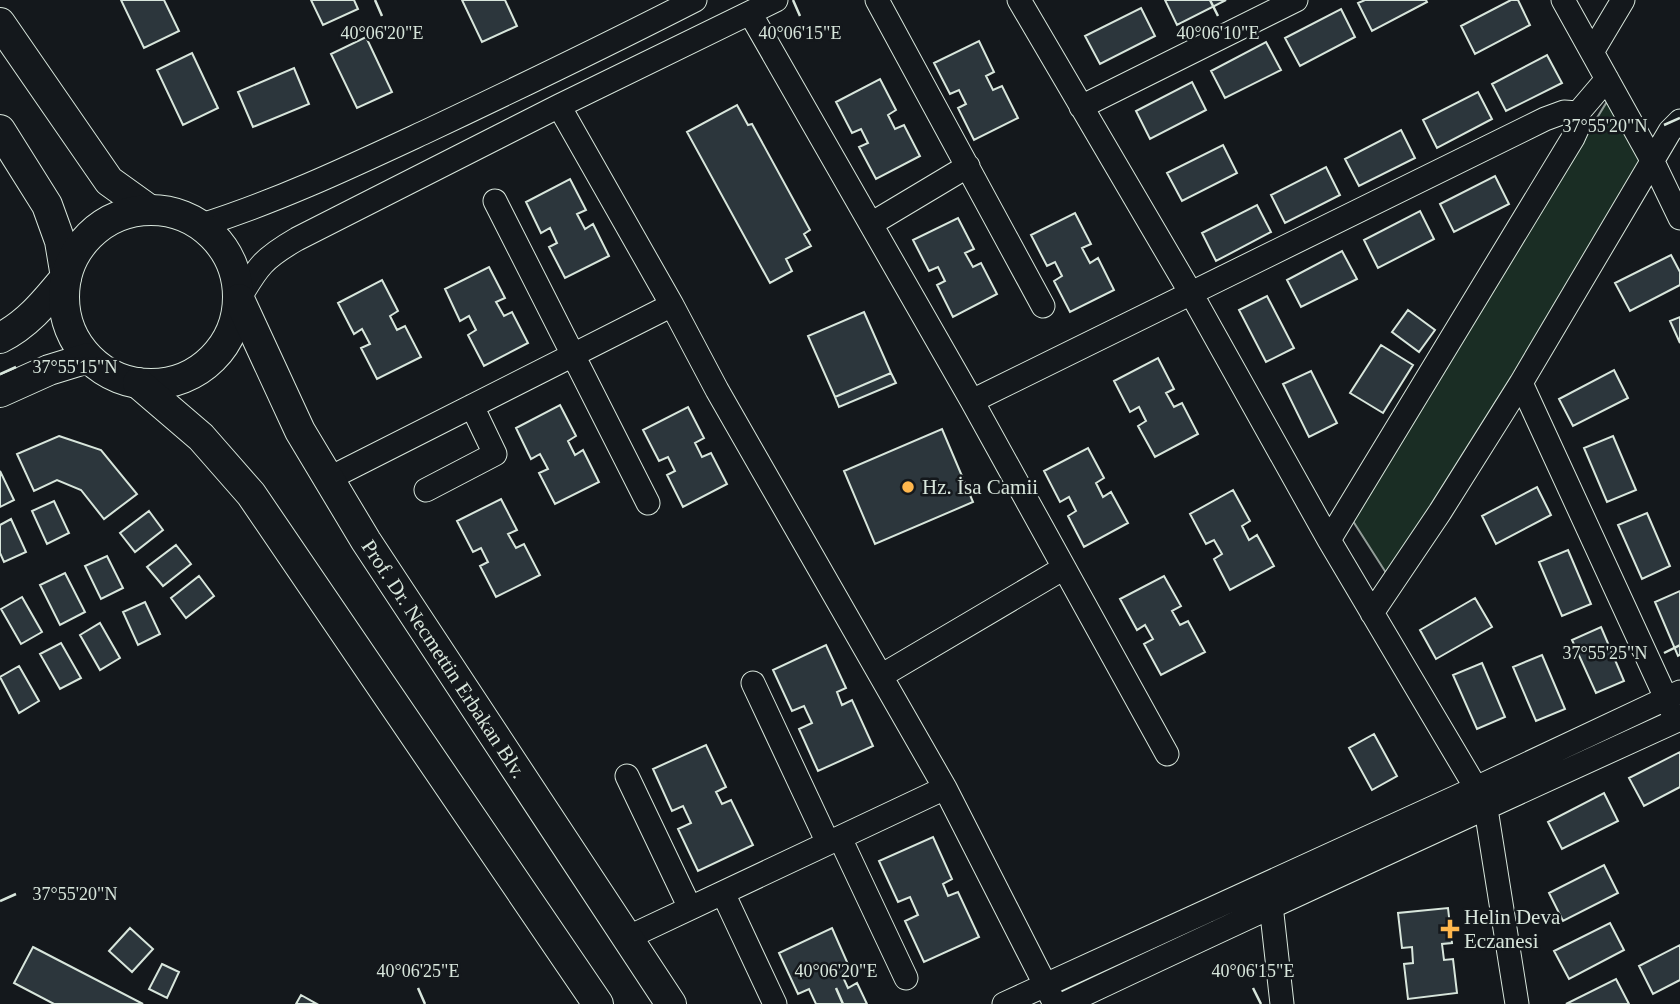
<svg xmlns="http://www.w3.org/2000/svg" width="1680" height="1004" viewBox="0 0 1680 1004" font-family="'Times New Roman',serif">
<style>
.green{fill:#1a2d24;stroke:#939e99;stroke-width:2}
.building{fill:#2c363c;stroke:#d8e6dc;stroke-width:2}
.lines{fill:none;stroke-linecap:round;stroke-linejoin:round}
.minor-casing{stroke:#d8e6dc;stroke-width:25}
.major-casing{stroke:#d8e6dc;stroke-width:32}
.minor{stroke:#14181c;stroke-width:23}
.major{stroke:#14181c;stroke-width:30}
.ticks{fill:none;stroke:#d8e6dc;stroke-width:2.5}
.poi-dot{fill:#ffb74d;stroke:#14181c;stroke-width:2.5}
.labels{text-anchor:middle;stroke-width:5;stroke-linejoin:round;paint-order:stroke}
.poi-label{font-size:21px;fill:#d8e6dc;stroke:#14181c;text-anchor:start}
.street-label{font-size:21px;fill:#d8e6dc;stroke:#14181c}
.ticks-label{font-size:18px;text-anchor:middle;fill:#d8e6dc;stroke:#14181c;stroke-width:5;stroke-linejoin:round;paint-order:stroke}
</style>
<rect width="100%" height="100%" fill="#14181c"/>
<!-- green -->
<path class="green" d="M 1608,100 L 1645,159 L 1523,361 L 1388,576 L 1351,518 Z"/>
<!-- building -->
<path class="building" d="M 121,0 L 164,0 L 179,31 L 144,48 Z
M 311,0 L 354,0 L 358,9 L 323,25 Z
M 462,0 L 505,0 L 517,26 L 482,42 Z
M 1165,0 L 1226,0 L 1177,25 Z
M 1365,0 L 1426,0 L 1427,2 L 1372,31 L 1358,3 Z
M 1511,0 L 1518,0 L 1530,25 L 1475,54 L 1461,26 Z
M 1141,8 L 1155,36 L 1100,64 L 1085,36 Z
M 1341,9 L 1355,37 L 1300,66 L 1285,38 Z
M 366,37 L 392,92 L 357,108 L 331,54 Z
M 979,41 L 994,72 L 986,76 L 993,90 L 1002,86 L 1018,118 L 974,140 L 958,108 L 966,104 L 959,90 L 950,94 L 934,63 Z
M 1266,42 L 1281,70 L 1225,98 L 1211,71 Z
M 192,53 L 218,108 L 183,125 L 157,70 Z
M 1547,55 L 1562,83 L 1506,111 L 1492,84 Z
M 294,68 L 309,104 L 253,127 L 238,92 Z
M 880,79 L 896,110 L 888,115 L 895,129 L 904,125 L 920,156 L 876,179 L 859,147 L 868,143 L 861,129 L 852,133 L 836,102 Z
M 1192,82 L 1206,110 L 1150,139 L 1136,111 Z
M 1478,92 L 1492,119 L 1437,148 L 1423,120 Z
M 737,105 L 748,125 L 752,124 L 810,230 L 804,234 L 811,246 L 786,259 L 792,271 L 770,283 L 687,132 Z
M 1401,130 L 1415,158 L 1359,186 L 1345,159 Z
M 1223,145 L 1237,173 L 1182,201 L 1167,173 Z
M 1326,167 L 1340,195 L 1285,223 L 1271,195 Z
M 1495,176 L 1509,204 L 1454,232 L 1440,204 Z
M 570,179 L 586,210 L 577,214 L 585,229 L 593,224 L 609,256 L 565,278 L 549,247 L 557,243 L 550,228 L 541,233 L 526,202 Z
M 1257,205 L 1271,232 L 1216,261 L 1202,233 Z
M 1420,211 L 1434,239 L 1378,268 L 1364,240 Z
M 1075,213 L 1091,244 L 1082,248 L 1090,263 L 1098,258 L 1114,290 L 1070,312 L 1054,281 L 1062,276 L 1055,262 L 1047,266 L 1031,235 Z
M 958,218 L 974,249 L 965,253 L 973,267 L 981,263 L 997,294 L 953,317 L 937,285 L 945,281 L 938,267 L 929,271 L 913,240 Z
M 1342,251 L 1357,279 L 1301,307 L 1287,280 Z
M 1671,255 L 1680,272 L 1680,285 L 1630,311 L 1615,283 Z
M 489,267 L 505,298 L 496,302 L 504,316 L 512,312 L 528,343 L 484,366 L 468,335 L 476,330 L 469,316 L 460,321 L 445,289 Z
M 382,280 L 398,311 L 390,316 L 397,330 L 405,326 L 421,357 L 377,379 L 361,348 L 370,344 L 362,329 L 354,334 L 338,303 Z
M 1267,296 L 1294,348 L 1266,362 L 1239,310 Z
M 1408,310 L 1435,330 L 1419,352 L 1392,332 Z
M 864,312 L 891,373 L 835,397 L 808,336 Z
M 1680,317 L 1680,343 L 1670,321 Z
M 1381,345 L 1413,365 L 1383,413 L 1350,393 Z
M 1158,358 L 1174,389 L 1166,393 L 1174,407 L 1182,403 L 1198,434 L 1155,457 L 1138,426 L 1146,421 L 1139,407 L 1130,412 L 1114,381 Z
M 1614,370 L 1628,398 L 1573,426 L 1559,399 Z
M 1311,371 L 1337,423 L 1309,437 L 1283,384 Z
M 891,373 L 896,383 L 839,407 L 835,397 Z
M 560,405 L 576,436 L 568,441 L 575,455 L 583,450 L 599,482 L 555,504 L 539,473 L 548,469 L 540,454 L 531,459 L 516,428 Z
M 688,407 L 704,438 L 695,443 L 702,457 L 711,453 L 727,484 L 683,507 L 667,475 L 675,471 L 668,457 L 659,461 L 643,430 Z
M 942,429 L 973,502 L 875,544 L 844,471 Z
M 59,436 L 101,450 L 137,494 L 104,519 L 81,490 L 57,480 L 34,491 L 17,454 Z
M 1613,436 L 1636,490 L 1607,502 L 1584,448 Z
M 1088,448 L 1104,478 L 1096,483 L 1103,497 L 1111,492 L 1128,523 L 1084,547 L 1068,516 L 1076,511 L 1069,497 L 1060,502 L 1044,471 Z
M 0,471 L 14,500 L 0,507 Z
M 1537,487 L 1551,515 L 1496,544 L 1482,516 Z
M 1233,490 L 1250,521 L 1242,526 L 1249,540 L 1257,535 L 1274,566 L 1230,590 L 1214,559 L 1222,554 L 1214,540 L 1206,544 L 1190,514 Z
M 501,499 L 517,530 L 508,534 L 516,548 L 524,544 L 540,575 L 496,597 L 480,566 L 488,562 L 481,548 L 473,552 L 457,521 Z
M 54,501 L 69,533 L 47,544 L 32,511 Z
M 149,511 L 163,530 L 135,552 L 120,533 Z
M 1647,513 L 1670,566 L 1642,579 L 1618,525 Z
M 11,519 L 26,552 L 4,562 L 0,553 L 0,525 Z
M 176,545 L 191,564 L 163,586 L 147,567 Z
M 1568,550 L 1591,604 L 1562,616 L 1539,562 Z
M 107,556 L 123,588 L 101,599 L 85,566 Z
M 65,573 L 85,612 L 60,625 L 40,585 Z
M 199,576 L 214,596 L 186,618 L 171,598 Z
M 1164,576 L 1181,606 L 1172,611 L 1180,625 L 1188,621 L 1205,652 L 1161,675 L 1144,644 L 1153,639 L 1145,625 L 1137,630 L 1120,599 Z
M 1680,591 L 1680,655 L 1678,656 L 1655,602 Z
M 22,597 L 42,632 L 21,644 L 1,609 Z
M 1475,598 L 1492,627 L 1436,659 L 1420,630 Z
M 145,602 L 160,634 L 138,645 L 123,612 Z
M 100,623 L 120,658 L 100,670 L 80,635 Z
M 1601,627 L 1624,681 L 1596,693 L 1572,640 Z
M 61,643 L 81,678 L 60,689 L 40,654 Z
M 826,645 L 846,688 L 837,692 L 842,705 L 852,700 L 873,746 L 818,771 L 799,729 L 812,723 L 804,706 L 792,711 L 773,670 Z
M 1542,655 L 1565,709 L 1536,721 L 1513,667 Z
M 1482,663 L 1505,717 L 1477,729 L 1453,675 Z
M 19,666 L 39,701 L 19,713 L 0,677 Z
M 1374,734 L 1397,776 L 1372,790 L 1349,748 Z
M 706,745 L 726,787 L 716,792 L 722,804 L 731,800 L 753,845 L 698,871 L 678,829 L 691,823 L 683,806 L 672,811 L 653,769 Z
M 1680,752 L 1680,787 L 1644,806 L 1629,778 Z
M 1604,793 L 1618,821 L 1562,849 L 1548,822 Z
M 933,837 L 952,879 L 943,884 L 948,896 L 958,892 L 979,937 L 924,962 L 905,921 L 918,915 L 910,897 L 898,902 L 879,861 Z
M 1604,865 L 1618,893 L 1563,921 L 1549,893 Z
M 1448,908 L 1452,943 L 1442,944 L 1444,960 L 1453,959 L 1457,993 L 1408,999 L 1404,964 L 1413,963 L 1412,947 L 1402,948 L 1398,913 Z
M 1610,923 L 1624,950 L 1569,979 L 1554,951 Z
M 130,928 L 153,949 L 132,972 L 109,951 Z
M 832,928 L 851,971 L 842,975 L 848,988 L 857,983 L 867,1004 L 816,1004 L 809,989 L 798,994 L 779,953 Z
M 1680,945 L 1680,980 L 1653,994 L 1639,966 Z
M 33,947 L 143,1004 L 54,1004 L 14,983 Z
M 162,964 L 179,972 L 167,998 L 149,989 Z
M 1616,979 L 1629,1004 L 1566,1004 Z
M 301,995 L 317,1004 L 296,1004 Z"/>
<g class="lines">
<defs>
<path id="minor" d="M 877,0 L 1043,306
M 1019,0 L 1192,295 L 1329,540 L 1476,788 L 1486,809 L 1517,1004
M 1563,0 L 1653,162 L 1680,218
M 750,13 L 972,401 L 1167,754
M 1592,52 L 1623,0
M 559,106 L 672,305 L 717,390 L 945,788 L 1055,1004
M 1081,107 L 1296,0
M 495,201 L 648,503
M 871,224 L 968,166
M 202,225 C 278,201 350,167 423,133 C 514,90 605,46 695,0
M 239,299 C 258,266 264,258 297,239 L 559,106 L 776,0
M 1521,383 L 1672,711
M 972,401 L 1545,119 L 1564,112 L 1578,113
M 328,479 L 672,305
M 426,490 L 495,454 L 472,406
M 1329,540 L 1573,138 L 1578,127 L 1578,113 L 1607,79
M 1372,613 L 1440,512 L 1521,383 L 1670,131 L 1680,121
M 881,676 L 1064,568
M 753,683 L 828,843
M 627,776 L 690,908
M 840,838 L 906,978
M 723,893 L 775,1004
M 1271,905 L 1282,1004
M 629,937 L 945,788
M 1004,1004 L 1476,788 L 1680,692
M 1064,1004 C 1268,907 1474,813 1680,719"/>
<g id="major">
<path d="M 0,23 L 109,181 L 148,209"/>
<path d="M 0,130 L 47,205 L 60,241 L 66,277 C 46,301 28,324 0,338"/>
<circle cx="151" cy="297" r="87"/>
<path id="s1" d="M 239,299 L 300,431 L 366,541 L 671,1004"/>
<path d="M 138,383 L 201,437 L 251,494 L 598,1004"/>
<path d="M 0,392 L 49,370 L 88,358"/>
</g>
</defs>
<!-- minor casing -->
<use href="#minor" class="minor-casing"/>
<!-- major casing -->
<use href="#major" class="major-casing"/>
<!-- minor -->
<use href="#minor" class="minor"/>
<!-- major -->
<use href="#major" class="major"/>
</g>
<!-- ticks -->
<path class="ticks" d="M 375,0 L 382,16M 793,0 L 800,16M 1210,0 L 1218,16M 1664,125 L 1680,118M 0,374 L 16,367M 1664,653 L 1680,645M 0,901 L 16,894M 418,988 L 425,1004M 836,988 L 843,1004M 1253,988 L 1261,1004"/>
<!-- markers -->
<g class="poi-dot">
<circle cx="908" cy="487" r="7"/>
<path d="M1446.5 918.5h7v7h7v7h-7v7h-7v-7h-7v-7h7z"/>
</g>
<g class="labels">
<!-- poi labels -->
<g class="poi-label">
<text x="922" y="494">Hz. İsa Camii</text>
<text x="1464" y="924">Helin Deva<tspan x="1464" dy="24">Eczanesi</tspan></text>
</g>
<!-- street labels -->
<g class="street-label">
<text dy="7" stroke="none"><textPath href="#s1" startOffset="415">Prof. Dr. Necmettin Erbakan Blv.</textPath></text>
</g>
</g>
<g class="ticks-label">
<text x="382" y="39">40°06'20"E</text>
<text x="800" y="39">40°06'15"E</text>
<text x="1218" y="39">40°06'10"E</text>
<text x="1605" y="132">37°55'20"N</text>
<text x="75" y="373">37°55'15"N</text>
<text x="1605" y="659">37°55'25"N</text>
<text x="75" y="900">37°55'20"N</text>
<text x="418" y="977">40°06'25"E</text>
<text x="836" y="977">40°06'20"E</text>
<text x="1253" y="977">40°06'15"E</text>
</g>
</svg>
